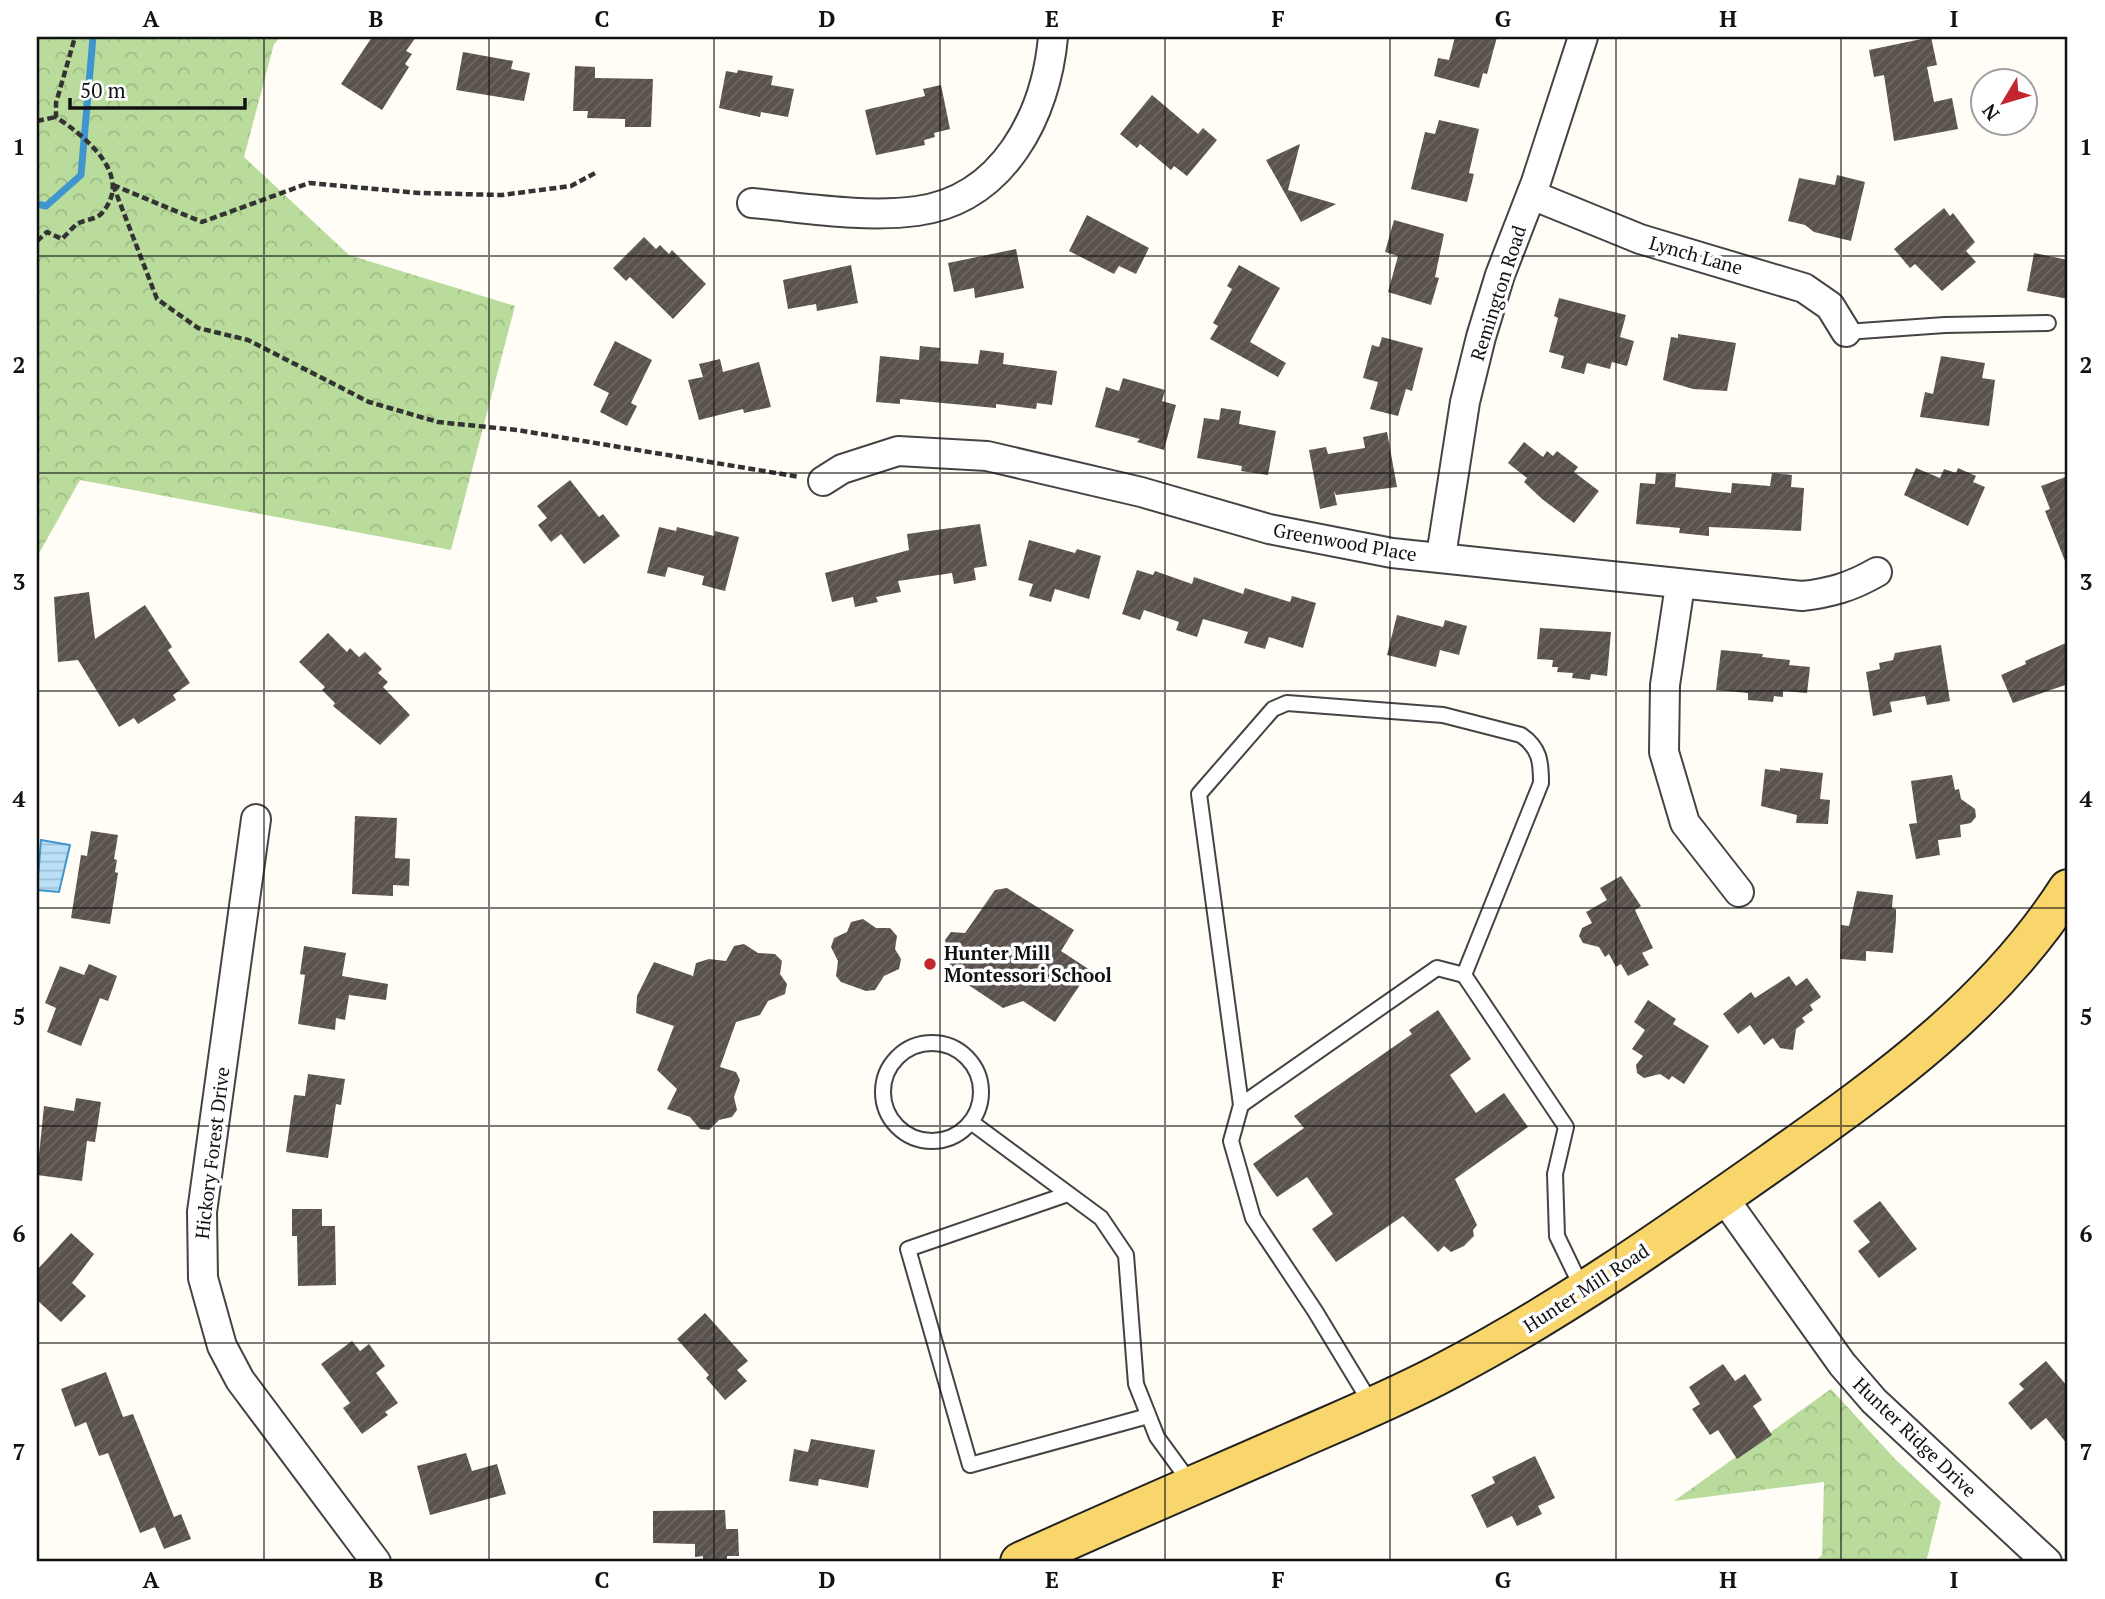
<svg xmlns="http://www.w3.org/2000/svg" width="2105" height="1599" viewBox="0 0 2105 1599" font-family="'PT Serif',serif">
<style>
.forest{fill:url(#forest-crowns)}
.water{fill:url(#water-rules);stroke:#3f96cf;stroke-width:2}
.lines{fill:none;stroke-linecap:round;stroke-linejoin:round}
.stream{stroke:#3f96cf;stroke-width:7}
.building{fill:url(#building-hatch)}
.service-casing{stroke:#444;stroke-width:18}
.minor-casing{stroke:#444;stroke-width:32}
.primary-casing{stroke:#222;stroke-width:42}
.path{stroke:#333;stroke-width:4.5;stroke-dasharray:7 3.5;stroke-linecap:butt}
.service{stroke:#fff;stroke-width:14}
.minor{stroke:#fff;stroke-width:28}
.primary{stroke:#f9d66b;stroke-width:38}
.grid{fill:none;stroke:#111;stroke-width:2;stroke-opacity:0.55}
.poi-dot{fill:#c4262e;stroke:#fff;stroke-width:2.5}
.labels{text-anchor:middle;stroke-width:7;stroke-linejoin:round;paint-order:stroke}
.street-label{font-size:19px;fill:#111;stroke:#fff}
.poi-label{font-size:19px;font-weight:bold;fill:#111;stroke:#fff;text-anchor:start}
.neatline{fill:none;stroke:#111;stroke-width:2.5}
.grid-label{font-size:23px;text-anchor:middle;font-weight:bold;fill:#111}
</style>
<defs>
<pattern id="forest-crowns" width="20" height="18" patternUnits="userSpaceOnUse" patternTransform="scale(1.75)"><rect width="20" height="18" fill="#b9dc9c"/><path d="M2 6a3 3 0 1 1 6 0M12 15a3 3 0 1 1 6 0" fill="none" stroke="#9ebc85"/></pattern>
<pattern id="water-rules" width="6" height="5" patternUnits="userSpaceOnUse" patternTransform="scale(1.75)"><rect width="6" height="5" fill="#b9e0f7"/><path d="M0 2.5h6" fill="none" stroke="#9ebfd3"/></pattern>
<pattern id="building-hatch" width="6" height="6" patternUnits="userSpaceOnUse" patternTransform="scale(1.75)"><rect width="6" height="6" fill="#5a524d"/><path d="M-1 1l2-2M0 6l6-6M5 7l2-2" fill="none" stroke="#6d6662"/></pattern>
</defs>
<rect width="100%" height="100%" fill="#fffdf5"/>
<!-- forest -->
<path class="forest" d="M 37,37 L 281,37 L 274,44 L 244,157 L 349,255 L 515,306 L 451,550 L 80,480 L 37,557 Z
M 1831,1389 L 1895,1459 L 1941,1502 L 1926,1562 L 1814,1562 L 1822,1555 L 1824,1482 L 1674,1501 Z"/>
<!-- water -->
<path class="water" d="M 41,840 L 70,845 L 59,892 L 37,890 Z"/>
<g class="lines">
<!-- stream -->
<path class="stream" d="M 37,204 L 46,206 L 81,175 L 93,37"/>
</g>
<!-- building -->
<path class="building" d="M 372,37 L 416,37 L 406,51 L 412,54 L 405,64 L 409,67 L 382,110 L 341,84 Z
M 1455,37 L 1497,37 L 1487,74 L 1483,73 L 1479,88 L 1434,76 L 1438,58 L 1449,60 Z
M 1931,37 L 1937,65 L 1927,67 L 1934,102 L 1952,98 L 1958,129 L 1894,141 L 1884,75 L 1874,77 L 1869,50 Z
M 463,52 L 513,61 L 511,69 L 530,73 L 524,101 L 456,90 Z
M 575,66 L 595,67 L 595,78 L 653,79 L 651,127 L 625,127 L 625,119 L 587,118 L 588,111 L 573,111 Z
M 738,70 L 773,76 L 771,85 L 794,89 L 788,117 L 761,112 L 760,117 L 719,108 L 726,71 L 737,73 Z
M 941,85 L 950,129 L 934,133 L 935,137 L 924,140 L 925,145 L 876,155 L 865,110 L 925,96 L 923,89 Z
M 1152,95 L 1198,134 L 1203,128 L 1217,140 L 1187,176 L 1174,166 L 1171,170 L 1140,144 L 1137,148 L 1120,134 Z
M 1439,120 L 1479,129 L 1469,173 L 1474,174 L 1467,202 L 1411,189 L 1425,132 L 1435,134 Z
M 1300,144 L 1288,190 L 1336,204 L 1301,222 L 1266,160 Z
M 1837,175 L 1865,182 L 1851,241 L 1814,232 L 1805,225 L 1788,221 L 1799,178 L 1835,185 Z
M 1944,208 L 1950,216 L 1953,213 L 1975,242 L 1966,251 L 1976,262 L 1942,291 L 1915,264 L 1910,268 L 1894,249 Z
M 1087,215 L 1149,248 L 1136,274 L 1119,266 L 1114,274 L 1069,251 Z
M 1394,220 L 1444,234 L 1435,277 L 1439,278 L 1431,305 L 1388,292 L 1398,256 L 1385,252 Z
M 644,237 L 656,249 L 660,245 L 669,254 L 672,250 L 706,284 L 673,319 L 630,277 L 626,281 L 613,268 Z
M 1016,249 L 1024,288 L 975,298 L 974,288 L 954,292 L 948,263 Z
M 2034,253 L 2068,260 L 2068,299 L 2027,291 Z
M 851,265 L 858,303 L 817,311 L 816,304 L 788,309 L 783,280 Z
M 1239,265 L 1280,288 L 1250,342 L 1286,363 L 1278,377 L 1210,339 L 1218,326 L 1213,323 L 1232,289 L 1227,286 Z
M 1559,298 L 1626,315 L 1620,337 L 1634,341 L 1627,366 L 1612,362 L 1610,369 L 1587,363 L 1584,374 L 1561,368 L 1564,356 L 1549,352 L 1558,318 L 1554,316 Z
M 1678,334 L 1736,343 L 1727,391 L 1693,389 L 1663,380 L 1671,337 L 1678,338 Z
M 1382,337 L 1423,348 L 1412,391 L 1406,389 L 1398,416 L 1370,409 L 1378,382 L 1363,378 L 1372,345 L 1379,347 Z
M 615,341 L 652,360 L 631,403 L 637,406 L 627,426 L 600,412 L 609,393 L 593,385 Z
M 920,346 L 940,348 L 939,361 L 978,364 L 980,350 L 1004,353 L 1003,364 L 1057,371 L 1052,405 L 1037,403 L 1036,409 L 996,404 L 996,408 L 900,399 L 900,404 L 876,402 L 880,356 L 919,360 Z
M 1941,356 L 1985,363 L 1982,378 L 1995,380 L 1989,426 L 1920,417 L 1925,392 L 1933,394 Z
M 720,359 L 723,372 L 759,362 L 771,407 L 744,413 L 743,409 L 699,420 L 688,380 L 703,377 L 699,364 Z
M 1123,378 L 1165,390 L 1162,401 L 1176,405 L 1164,450 L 1137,442 L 1140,439 L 1095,427 L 1106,387 L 1119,391 Z
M 1221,408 L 1241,411 L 1239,424 L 1276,431 L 1268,475 L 1241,471 L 1242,466 L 1197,458 L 1204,418 L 1219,420 Z
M 1387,432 L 1397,487 L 1336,495 L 1334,491 L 1337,505 L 1320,509 L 1309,450 L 1326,447 L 1328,454 L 1365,448 L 1363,437 Z
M 1524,442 L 1543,457 L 1547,451 L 1553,456 L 1557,451 L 1578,467 L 1574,472 L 1599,491 L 1574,523 L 1542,499 L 1524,482 L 1527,478 L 1508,463 Z
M 1916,468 L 1940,478 L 1944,469 L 1956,473 L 1958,468 L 1976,476 L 1973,482 L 1985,487 L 1968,526 L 1904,495 Z
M 1656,473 L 1676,474 L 1675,487 L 1731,493 L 1732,483 L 1770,486 L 1772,473 L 1792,475 L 1791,487 L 1804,488 L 1801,531 L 1709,527 L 1709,536 L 1679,533 L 1680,528 L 1636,524 L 1640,483 L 1655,484 Z
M 2068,476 L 2068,566 L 2067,566 L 2045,511 L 2050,509 L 2041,486 Z
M 570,480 L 599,517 L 603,514 L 620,536 L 584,564 L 561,534 L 551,542 L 538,525 L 547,518 L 537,506 Z
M 980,524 L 987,566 L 974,568 L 976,580 L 954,584 L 952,573 L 898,581 L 901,592 L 876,597 L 878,602 L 855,607 L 853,597 L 832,602 L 825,573 L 909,550 L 907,534 Z
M 659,527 L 676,531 L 677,527 L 714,536 L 715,531 L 739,537 L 725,591 L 702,585 L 704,576 L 668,567 L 665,577 L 647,573 Z
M 1029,540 L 1075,553 L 1077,549 L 1101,556 L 1089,599 L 1055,589 L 1051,602 L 1029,596 L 1033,584 L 1018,580 Z
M 1137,570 L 1153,575 L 1155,571 L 1192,584 L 1194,577 L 1243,594 L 1245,588 L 1290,602 L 1292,596 L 1316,603 L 1303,648 L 1269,637 L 1265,649 L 1244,643 L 1248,632 L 1203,619 L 1197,637 L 1176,630 L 1179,622 L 1144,610 L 1140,620 L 1122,614 Z
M 89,592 L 95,639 L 145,605 L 172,647 L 168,650 L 190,683 L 173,695 L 176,700 L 138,724 L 134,718 L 119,727 L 78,660 L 58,662 L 54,597 Z
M 1397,615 L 1443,627 L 1445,620 L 1467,626 L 1459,655 L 1440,650 L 1436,667 L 1387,655 Z
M 1540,628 L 1611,632 L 1607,676 L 1591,674 L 1590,680 L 1572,678 L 1573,673 L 1557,672 L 1558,667 L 1552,667 L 1553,660 L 1537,659 Z
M 328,633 L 347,652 L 350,648 L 359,657 L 365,652 L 382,669 L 378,673 L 388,682 L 383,687 L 410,715 L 380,745 L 333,706 L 335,703 L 322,690 L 325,687 L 299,662 Z
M 2068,642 L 2068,684 L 2013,703 L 2001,675 L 2026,664 L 2025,661 Z
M 1941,645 L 1950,701 L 1927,705 L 1925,696 L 1890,702 L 1892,712 L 1873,716 L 1866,672 L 1880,669 L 1879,663 L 1893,660 L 1895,653 Z
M 1721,650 L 1763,654 L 1762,657 L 1790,660 L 1789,665 L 1810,667 L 1807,693 L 1783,691 L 1783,697 L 1774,696 L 1773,702 L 1748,700 L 1748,693 L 1716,690 Z
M 1780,768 L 1823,773 L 1820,799 L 1830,800 L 1828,824 L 1796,823 L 1797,815 L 1761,806 L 1765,769 L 1780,771 Z
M 1952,775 L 1955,790 L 1959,789 L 1961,799 L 1975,809 L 1976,817 L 1971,823 L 1960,825 L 1961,837 L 1938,840 L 1940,855 L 1916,859 L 1909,824 L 1917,823 L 1911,781 Z
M 355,816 L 397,818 L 395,858 L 410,859 L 409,886 L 393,885 L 393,896 L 352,894 Z
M 91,831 L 118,835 L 114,859 L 117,860 L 115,872 L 118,873 L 110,924 L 71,918 L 81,855 L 87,856 Z
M 1621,876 L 1641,906 L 1635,910 L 1653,948 L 1642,953 L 1649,965 L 1628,976 L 1621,964 L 1616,967 L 1609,954 L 1605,957 L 1599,947 L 1583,943 L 1579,936 L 1582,928 L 1592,923 L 1586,912 L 1607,900 L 1600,888 Z
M 1007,888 L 1074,930 L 1061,951 L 1090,970 L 1055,1022 L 1023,1001 L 1003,1008 L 952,974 L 945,940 L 951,932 L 965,933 L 995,890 Z
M 1857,891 L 1893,895 L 1892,908 L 1896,909 L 1896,919 L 1893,953 L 1866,951 L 1866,961 L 1840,959 L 1841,925 L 1849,926 Z
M 863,919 L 876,928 L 890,928 L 897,936 L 895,949 L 901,959 L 899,969 L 884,976 L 875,990 L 866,991 L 841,982 L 836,976 L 838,961 L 831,947 L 834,938 L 847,932 L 851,922 Z
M 744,944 L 758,953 L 775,954 L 782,961 L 780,974 L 787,984 L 785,994 L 768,1001 L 760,1015 L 736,1022 L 720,1067 L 736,1072 L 740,1080 L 734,1097 L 737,1110 L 732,1117 L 719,1120 L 709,1130 L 700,1129 L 690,1117 L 667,1109 L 677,1089 L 657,1070 L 674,1026 L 636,1013 L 637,996 L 654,962 L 693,976 L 696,963 L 709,959 L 726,961 L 734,946 Z
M 304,946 L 346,953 L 342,976 L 388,984 L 386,1000 L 349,995 L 345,1020 L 336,1018 L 335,1030 L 298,1024 L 305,975 L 300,974 Z
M 89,964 L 117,976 L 108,1001 L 100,998 L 81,1046 L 47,1032 L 56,1008 L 45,1003 L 60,966 L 84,975 Z
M 1789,976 L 1796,986 L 1807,978 L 1821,997 L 1810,1005 L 1813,1010 L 1802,1018 L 1805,1022 L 1796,1029 L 1793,1050 L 1780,1048 L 1773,1038 L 1764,1045 L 1750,1025 L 1738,1034 L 1723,1014 L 1751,992 L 1755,998 Z
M 1648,1000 L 1676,1019 L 1673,1024 L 1709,1046 L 1684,1084 L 1672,1076 L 1669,1080 L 1660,1074 L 1644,1078 L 1637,1073 L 1636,1065 L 1643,1056 L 1632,1049 L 1645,1030 L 1634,1022 Z
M 1438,1010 L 1471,1059 L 1450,1075 L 1476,1113 L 1504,1093 L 1528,1127 L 1455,1179 L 1477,1225 L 1473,1230 L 1474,1236 L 1464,1246 L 1451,1252 L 1444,1246 L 1438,1252 L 1403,1216 L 1336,1262 L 1312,1229 L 1333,1214 L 1307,1177 L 1277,1197 L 1253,1164 L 1304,1128 L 1294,1116 L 1412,1034 L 1409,1030 Z
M 308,1074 L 345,1079 L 341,1105 L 336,1104 L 328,1158 L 286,1152 L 294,1095 L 305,1096 Z
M 76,1098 L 101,1102 L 95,1142 L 87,1141 L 82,1181 L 37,1175 L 44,1106 L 74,1111 Z
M 1880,1201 L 1917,1249 L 1879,1278 L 1858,1251 L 1870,1242 L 1853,1221 Z
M 292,1209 L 322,1209 L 322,1226 L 335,1226 L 336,1285 L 298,1286 L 297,1236 L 292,1236 Z
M 71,1233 L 94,1254 L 72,1283 L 86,1296 L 61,1322 L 37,1300 L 37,1270 Z
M 705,1313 L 748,1361 L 737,1370 L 747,1381 L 725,1400 L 706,1378 L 709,1375 L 677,1339 Z
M 352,1341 L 360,1351 L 369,1344 L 385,1366 L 376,1373 L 398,1403 L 385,1412 L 388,1415 L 362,1434 L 343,1408 L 350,1403 L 321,1364 Z
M 2046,1361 L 2068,1387 L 2068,1445 L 2046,1418 L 2031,1430 L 2008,1403 L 2024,1389 L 2019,1384 Z
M 1723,1364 L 1735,1381 L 1745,1374 L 1762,1400 L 1753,1406 L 1772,1435 L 1737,1459 L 1718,1430 L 1710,1435 L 1692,1409 L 1700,1404 L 1689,1387 Z
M 106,1372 L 123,1417 L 133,1414 L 174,1517 L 181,1514 L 191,1539 L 164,1549 L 155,1527 L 140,1533 L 108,1453 L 99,1456 L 86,1422 L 75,1427 L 61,1389 Z
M 811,1439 L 875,1450 L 868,1488 L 819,1479 L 818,1486 L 789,1481 L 794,1449 L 808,1452 Z
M 466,1453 L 472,1471 L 497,1464 L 506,1494 L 430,1515 L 417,1466 Z
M 1535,1456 L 1555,1498 L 1538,1506 L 1542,1514 L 1517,1526 L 1512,1516 L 1487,1528 L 1471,1495 L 1495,1483 L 1492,1477 Z
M 725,1510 L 726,1529 L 738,1529 L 739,1556 L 727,1556 L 727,1562 L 703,1562 L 703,1556 L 695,1557 L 695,1544 L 653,1543 L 653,1511 Z"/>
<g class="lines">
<defs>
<path id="service" d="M 1846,332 L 1945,325 L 2048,323
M883 1092a49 49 0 1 1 98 0a49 49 0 1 1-98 0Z
M 1241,1105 L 1199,794 L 1273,709 L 1287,703 L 1443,715 L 1521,735 C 1540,748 1541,762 1541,783 L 1464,975
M 971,1122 L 1101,1218 L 1126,1255 L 1136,1384 L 1157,1437 L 1192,1485
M 1068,1194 L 908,1249 L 970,1465 L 1148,1416
M 1372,1405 L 1315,1311 L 1253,1218 L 1231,1141 L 1241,1105 L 1437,968 L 1464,975 L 1566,1127 L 1555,1174 L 1557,1236 L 1583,1290"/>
<path id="minor" d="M 1532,195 L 1640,239 L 1804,288 L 1830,306 L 1846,332
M 752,203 C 806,208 864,218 917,211 C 1004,199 1046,115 1053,37
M 823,481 L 842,469 L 898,451 L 987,456 L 1141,492 L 1269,529 L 1392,553 L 1802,596 C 1830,593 1851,587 1877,572
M 1441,556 L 1465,402 L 1481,337 L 1500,275 L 1536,182 L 1583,37
M 1680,585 L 1665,685 L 1664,752 L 1685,823 L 1739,892
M 256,819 L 202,1212 L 203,1278 L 222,1346 L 240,1380 L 376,1562
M 1723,1197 L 1842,1364 L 1874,1401 L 2047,1562"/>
<path id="primary" d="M 1020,1562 C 1110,1521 1201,1482 1292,1442 C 1344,1419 1398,1397 1448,1370 C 1564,1309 1670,1234 1778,1158 C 1887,1081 1995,1003 2068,889"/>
</defs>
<!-- service casing -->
<use href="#service" class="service-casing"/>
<!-- minor casing -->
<use href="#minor" class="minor-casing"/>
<!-- primary casing -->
<use href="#primary" class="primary-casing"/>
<!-- path -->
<path class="path" d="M 37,121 L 56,117
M 113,185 L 157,299 L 198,328 L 248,340 L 369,402 L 438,422 L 517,430 L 800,477
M 113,185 L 202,222 L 309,183 L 419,193 L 502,195 L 571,186 L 597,172
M 37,241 L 47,232 L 62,239 C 67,234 72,228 77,224 C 85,219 96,220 102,213 C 135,175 84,136 56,117 L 56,103 L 75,37"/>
<!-- service -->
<use href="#service" class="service"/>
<!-- minor -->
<use href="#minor" class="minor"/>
<!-- primary -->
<use href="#primary" class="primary"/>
</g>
<!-- grid -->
<path class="grid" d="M 264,37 L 264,1562M 489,37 L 489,1562M 714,37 L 714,1562M 940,37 L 940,1562M 1165,37 L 1165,1562M 1390,37 L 1390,1562M 1616,37 L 1616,1562M 1841,37 L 1841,1562M 37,256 L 2068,256M 37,473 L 2068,473M 37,691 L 2068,691M 37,908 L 2068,908M 37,1126 L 2068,1126M 37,1343 L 2068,1343"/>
<!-- markers -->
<circle class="poi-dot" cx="930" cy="964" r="7"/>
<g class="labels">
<!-- street labels -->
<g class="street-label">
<text transform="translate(1696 255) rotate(16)" y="7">Lynch Lane</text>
<text transform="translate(1498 293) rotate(-72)" y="7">Remington Road</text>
<text transform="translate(1345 542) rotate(10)" y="7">Greenwood Place</text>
<text transform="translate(212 1153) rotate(-83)" y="7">Hickory Forest Drive</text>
<text transform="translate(1586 1288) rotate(-33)" y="7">Hunter Mill Road</text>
<text transform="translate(1915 1437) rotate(44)" y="7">Hunter Ridge Drive</text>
</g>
<!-- poi labels -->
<g class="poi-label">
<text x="944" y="960">Hunter Mill<tspan x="944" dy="22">Montessori School</tspan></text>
</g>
</g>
<!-- border -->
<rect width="2105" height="1599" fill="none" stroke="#ffffff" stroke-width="77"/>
<!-- north arrow -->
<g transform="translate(2004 102) rotate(232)"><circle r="33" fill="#ffffff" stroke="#a0a0a0" stroke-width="2"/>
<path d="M0-5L12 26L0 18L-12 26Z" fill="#c4262e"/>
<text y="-10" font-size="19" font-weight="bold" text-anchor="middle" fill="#111111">N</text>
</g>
<!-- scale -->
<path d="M70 98v10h175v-10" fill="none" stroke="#111111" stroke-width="3.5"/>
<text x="80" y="98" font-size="21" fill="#111111" stroke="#ffffff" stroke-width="5" paint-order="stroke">50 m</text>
<rect x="38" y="38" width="2028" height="1522" class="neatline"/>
<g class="grid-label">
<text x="151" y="27">A</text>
<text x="376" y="27">B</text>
<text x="602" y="27">C</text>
<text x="827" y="27">D</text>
<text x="1052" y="27">E</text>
<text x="1278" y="27">F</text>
<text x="1503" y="27">G</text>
<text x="1728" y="27">H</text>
<text x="1954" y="27">I</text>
<text x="19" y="155">1</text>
<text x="2086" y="155">1</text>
<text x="19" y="373">2</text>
<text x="2086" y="373">2</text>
<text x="19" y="590">3</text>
<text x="2086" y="590">3</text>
<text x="19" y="807">4</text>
<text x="2086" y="807">4</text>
<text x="19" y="1025">5</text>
<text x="2086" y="1025">5</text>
<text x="19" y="1242">6</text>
<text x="2086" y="1242">6</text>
<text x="19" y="1460">7</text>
<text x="2086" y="1460">7</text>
<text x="151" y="1588">A</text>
<text x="376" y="1588">B</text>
<text x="602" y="1588">C</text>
<text x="827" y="1588">D</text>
<text x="1052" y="1588">E</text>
<text x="1278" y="1588">F</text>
<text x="1503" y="1588">G</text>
<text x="1728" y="1588">H</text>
<text x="1954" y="1588">I</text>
</g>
</svg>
